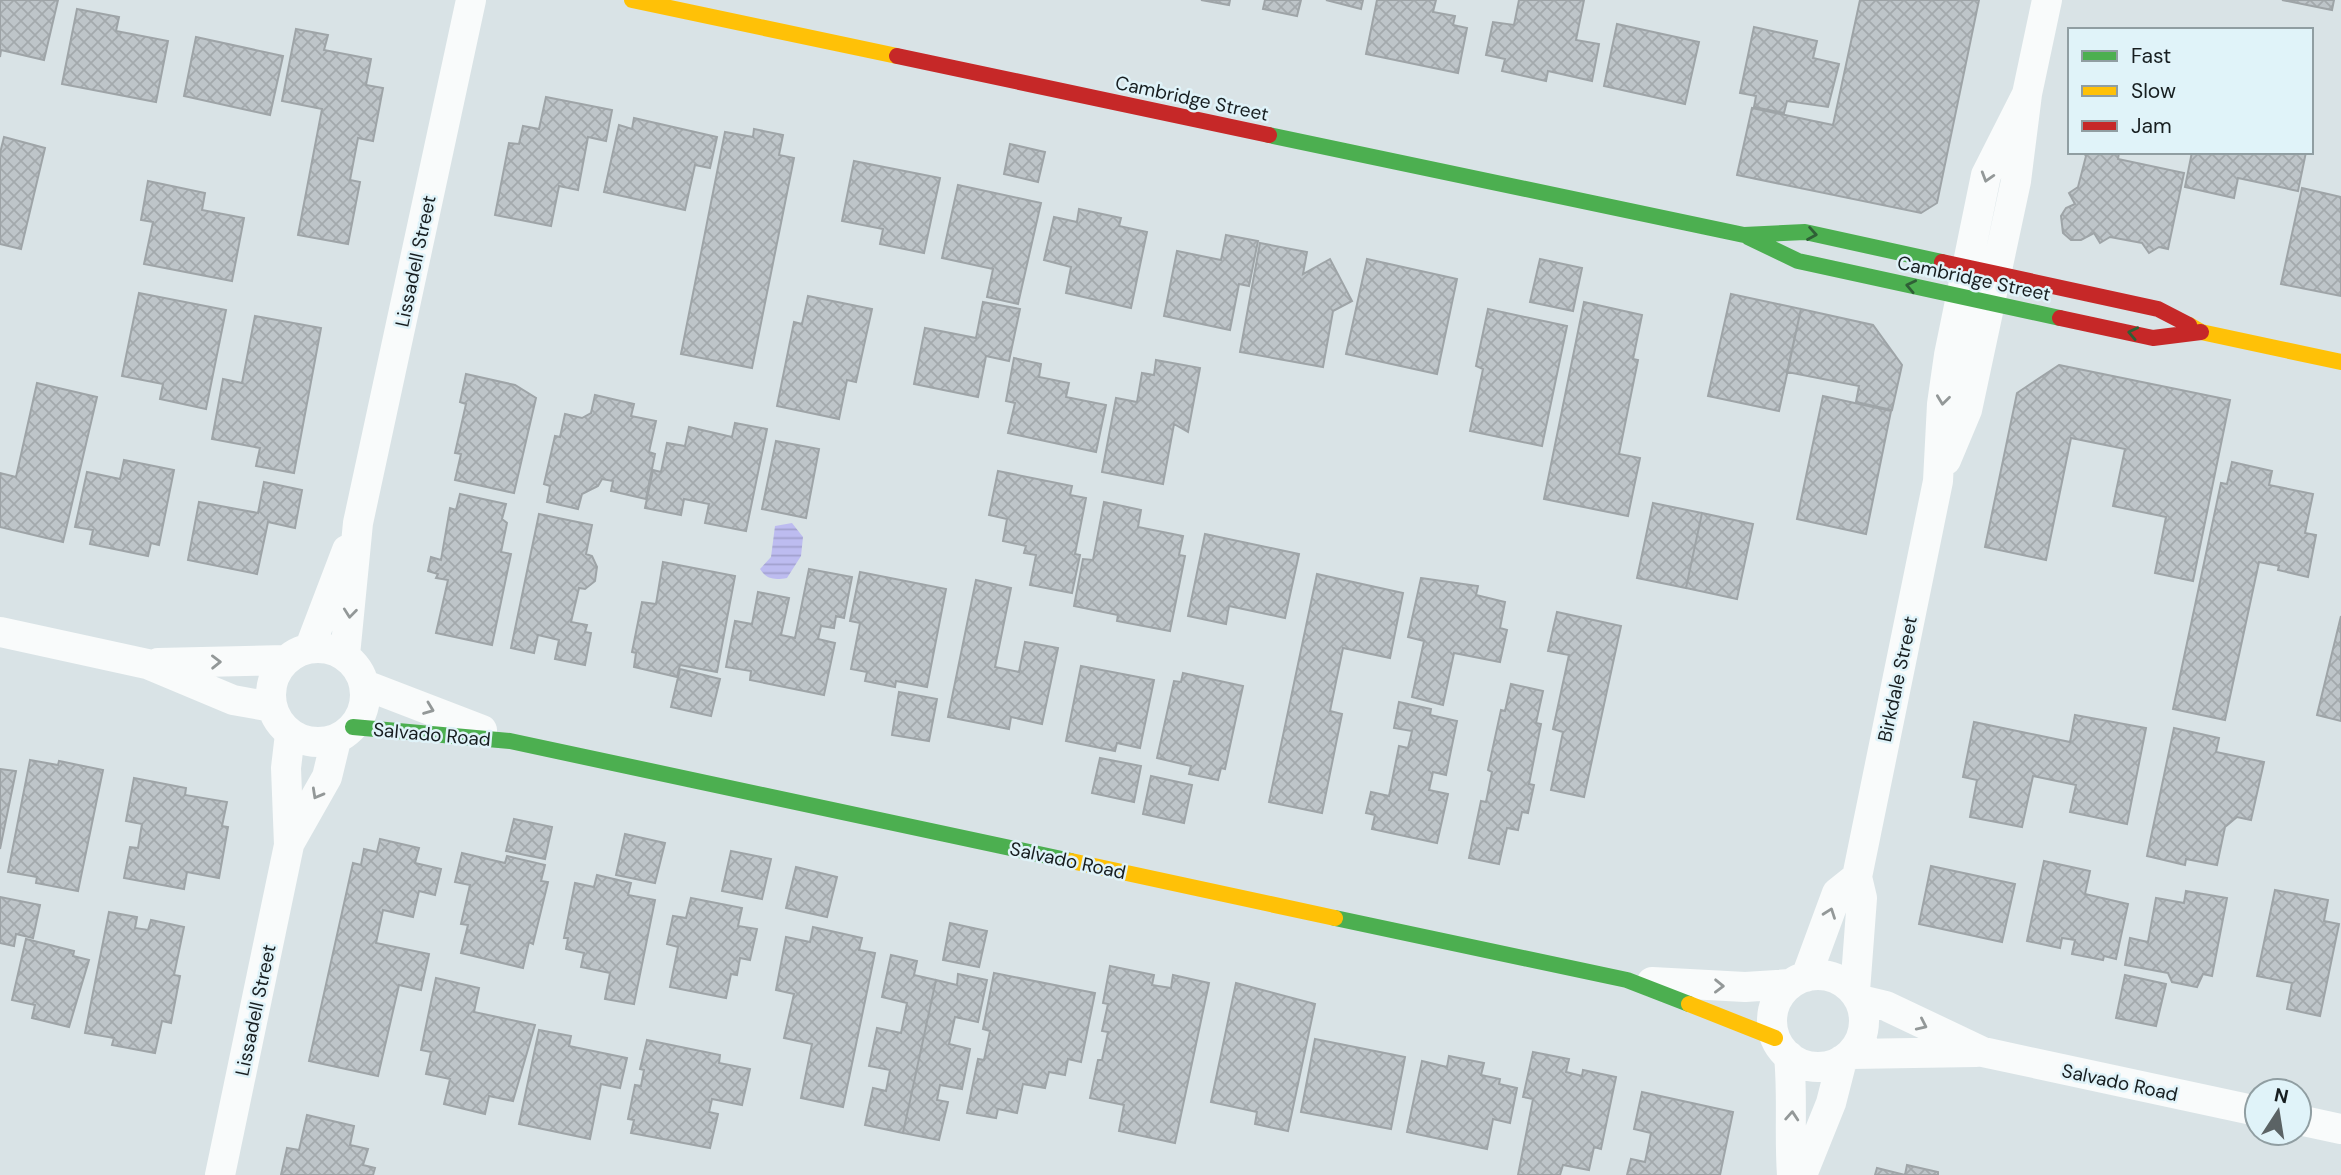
<svg xmlns="http://www.w3.org/2000/svg" width="2341" height="1175" viewBox="0 0 2341 1175" font-family="'DM Sans',sans-serif">
<style>
.water{fill:url(#water-rules)}
.building{fill:url(#building-cross-hatch);stroke:#9ea4a7;stroke-width:2}
.lines{fill:none;stroke-linecap:round;stroke-linejoin:round}
.street{stroke:#f9fbfb;stroke-width:30}
.fast{stroke:#4caf50;stroke-width:16}
.slow{stroke:#ffc107;stroke-width:16}
.jam{stroke:#c62828;stroke-width:16}
.oneway{stroke:#939898}
.oneway2{stroke:#2f5f36}
.labels{text-anchor:middle;stroke-width:5;stroke-linejoin:round;paint-order:stroke}
.street-label{font-size:19px;fill:#171e20;stroke:#e0f3f9}
</style>
<defs>
<pattern id="water-rules" width="6" height="5" patternUnits="userSpaceOnUse" patternTransform="scale(1.75)"><rect width="6" height="5" fill="#bdbcf0"/><path d="M0 2.5h6" fill="none" stroke="#a2a1ce"/></pattern>
<pattern id="building-cross-hatch" width="8" height="8" patternUnits="userSpaceOnUse" patternTransform="scale(1.75)"><rect width="8" height="8" fill="#bec5c9"/><path d="M0 0l8 8M0 8l8-8" fill="none" stroke="#a3a9ac"/></pattern>
</defs>
<rect width="100%" height="100%" fill="#d9e3e6"/>
<!-- water -->
<path class="water" d="M 792,523 L 803,537 L 801,556 L 787,578 C 775,580 767,580 760,569 L 771,557 L 775,526 Z"/>
<!-- building -->
<path class="building" d="M 0,0 L 58,0 L 44,60 L 1,50 L 0,57 Z
M 1201,0 L 1230,0 L 1229,5 Z
M 1265,0 L 1301,0 L 1297,16 L 1263,9 Z
M 1326,0 L 1363,0 L 1361,9 Z
M 1377,0 L 1436,0 L 1433,12 L 1455,16 L 1453,25 L 1467,28 L 1458,73 L 1366,54 Z
M 1519,0 L 1584,0 L 1576,40 L 1599,44 L 1592,81 L 1548,71 L 1546,81 L 1502,71 L 1505,59 L 1486,55 L 1493,22 L 1514,25 Z
M 1860,0 L 1979,0 L 1937,203 L 1921,213 L 1737,175 L 1752,108 L 1833,125 Z
M 2282,0 L 2334,0 L 2332,10 Z
M 77,9 L 119,17 L 116,31 L 168,41 L 156,102 L 62,84 Z
M 1617,24 L 1699,42 L 1685,104 L 1604,86 Z
M 1754,27 L 1817,41 L 1813,58 L 1839,64 L 1828,107 L 1787,101 L 1784,113 L 1754,107 L 1756,96 L 1740,93 Z
M 296,29 L 328,35 L 324,50 L 371,59 L 366,85 L 383,88 L 373,141 L 358,138 L 350,180 L 360,182 L 348,244 L 298,235 L 322,109 L 282,101 Z
M 196,37 L 283,56 L 270,115 L 184,96 Z
M 546,97 L 612,110 L 606,141 L 588,137 L 578,190 L 559,186 L 551,226 L 495,215 L 509,143 L 519,144 L 523,126 L 539,129 Z
M 634,118 L 717,137 L 710,168 L 695,165 L 685,210 L 604,192 L 619,125 L 632,129 Z
M 754,129 L 783,135 L 779,155 L 794,158 L 752,368 L 681,354 L 725,132 L 753,137 Z
M 4,137 L 45,148 L 21,249 L 0,244 L 0,153 Z
M 1010,144 L 1045,152 L 1038,182 L 1004,174 Z
M 2083,152 L 2119,152 L 2118,159 L 2184,173 L 2168,249 L 2159,247 L 2149,253 L 2142,243 L 2110,237 L 2100,243 L 2094,233 L 2081,240 L 2071,240 L 2063,233 L 2061,216 L 2066,208 L 2075,204 L 2069,193 L 2078,187 L 2086,156 Z
M 2192,152 L 2306,152 L 2298,191 L 2238,178 L 2234,198 L 2185,187 Z
M 854,161 L 940,178 L 924,253 L 880,244 L 883,229 L 842,221 Z
M 148,181 L 205,193 L 202,210 L 244,218 L 232,281 L 144,264 L 153,222 L 141,220 Z
M 958,185 L 1041,203 L 1018,304 L 987,297 L 993,269 L 942,258 Z
M 2302,188 L 2341,197 L 2341,296 L 2281,284 Z
M 1079,209 L 1121,218 L 1119,226 L 1147,232 L 1131,308 L 1066,293 L 1071,267 L 1044,260 L 1054,217 L 1077,222 Z
M 1226,235 L 1258,241 L 1249,286 L 1239,284 L 1230,330 L 1164,316 L 1177,251 L 1221,260 Z
M 1260,243 L 1307,252 L 1303,274 L 1330,259 L 1352,301 L 1333,311 L 1323,367 L 1240,352 Z
M 1367,259 L 1457,279 L 1437,374 L 1346,354 Z
M 1540,259 L 1582,268 L 1573,311 L 1530,302 Z
M 139,293 L 226,310 L 206,409 L 160,399 L 163,384 L 122,376 Z
M 1731,294 L 1801,309 L 1779,411 L 1708,396 Z
M 808,296 L 872,309 L 856,382 L 847,380 L 839,419 L 777,406 L 794,322 L 802,324 Z
M 983,302 L 1020,309 L 1009,361 L 986,356 L 978,397 L 914,384 L 925,328 L 976,338 Z
M 1584,302 L 1642,315 L 1633,359 L 1638,360 L 1619,454 L 1640,458 L 1628,516 L 1544,499 Z
M 1488,309 L 1567,326 L 1542,446 L 1470,431 L 1483,369 L 1476,366 Z
M 1801,309 L 1873,325 L 1902,365 L 1892,410 L 1856,402 L 1859,386 L 1787,372 Z
M 255,316 L 321,328 L 294,473 L 256,466 L 260,448 L 212,439 L 223,379 L 242,383 Z
M 1014,358 L 1041,364 L 1039,377 L 1069,383 L 1066,397 L 1106,405 L 1096,452 L 1008,433 L 1015,403 L 1006,401 Z
M 1156,360 L 1200,368 L 1188,432 L 1174,424 L 1163,484 L 1102,472 L 1116,398 L 1137,402 L 1142,373 L 1154,375 Z
M 2059,365 L 2230,400 L 2193,581 L 2155,573 L 2166,517 L 2113,506 L 2125,449 L 2071,438 L 2046,560 L 1985,547 L 2017,393 Z
M 466,374 L 515,385 L 536,398 L 514,493 L 455,480 L 461,454 L 455,453 L 466,404 L 460,402 Z
M 37,383 L 97,397 L 63,542 L 0,527 L 0,473 L 16,477 Z
M 595,395 L 634,404 L 631,416 L 656,421 L 649,452 L 655,454 L 646,499 L 611,491 L 613,481 L 602,479 L 598,486 L 582,494 L 578,509 L 547,502 L 550,486 L 544,484 L 555,436 L 560,437 L 565,414 L 582,418 L 591,413 Z
M 1823,396 L 1891,411 L 1866,534 L 1797,519 Z
M 735,423 L 767,429 L 746,531 L 705,523 L 709,504 L 684,499 L 681,515 L 645,508 L 653,470 L 661,472 L 667,443 L 685,446 L 689,427 L 732,437 Z
M 776,441 L 819,449 L 806,518 L 762,509 Z
M 124,460 L 174,470 L 159,545 L 151,543 L 148,556 L 90,544 L 93,530 L 75,527 L 87,472 L 120,479 Z
M 2232,462 L 2272,471 L 2269,485 L 2313,494 L 2305,533 L 2316,535 L 2308,577 L 2278,570 L 2279,566 L 2259,562 L 2225,720 L 2173,709 L 2221,483 L 2227,484 Z
M 998,471 L 1072,486 L 1070,495 L 1086,498 L 1075,554 L 1080,555 L 1072,593 L 1030,585 L 1036,555 L 1024,553 L 1026,546 L 1003,541 L 1007,519 L 989,515 Z
M 264,482 L 302,490 L 295,528 L 268,522 L 257,574 L 188,560 L 199,502 L 258,513 Z
M 460,494 L 506,504 L 502,519 L 507,523 L 501,552 L 511,554 L 492,645 L 436,633 L 448,580 L 436,578 L 438,574 L 428,571 L 431,557 L 441,560 L 450,508 L 456,510 Z
M 1104,502 L 1141,510 L 1138,527 L 1183,536 L 1179,555 L 1185,556 L 1170,631 L 1117,621 L 1118,615 L 1074,606 L 1083,559 L 1093,560 Z
M 1653,503 L 1702,513 L 1686,588 L 1637,578 Z
M 1702,513 L 1753,524 L 1737,599 L 1686,588 Z
M 539,514 L 592,525 L 586,554 L 592,556 L 597,567 L 595,581 L 585,589 L 579,588 L 571,622 L 587,625 L 585,632 L 591,633 L 585,665 L 555,659 L 559,640 L 538,635 L 534,653 L 511,648 Z
M 1205,534 L 1299,554 L 1285,618 L 1229,606 L 1226,624 L 1188,616 Z
M 663,562 L 735,576 L 717,672 L 680,665 L 677,677 L 634,667 L 636,653 L 632,652 L 642,602 L 656,604 Z
M 809,569 L 852,577 L 844,618 L 836,616 L 834,628 L 821,626 L 818,639 L 835,643 L 824,695 L 750,680 L 751,671 L 726,667 L 735,621 L 752,624 L 758,592 L 789,598 L 781,635 L 795,638 Z
M 860,572 L 946,589 L 927,687 L 896,681 L 895,687 L 865,681 L 867,672 L 851,669 L 860,623 L 850,621 Z
M 1317,574 L 1403,593 L 1390,658 L 1343,648 L 1330,711 L 1342,714 L 1322,813 L 1269,802 Z
M 1421,578 L 1478,586 L 1476,595 L 1505,602 L 1500,628 L 1507,630 L 1500,662 L 1454,653 L 1443,705 L 1412,697 L 1424,641 L 1408,637 Z
M 976,580 L 1011,588 L 995,667 L 1019,672 L 1025,642 L 1058,648 L 1042,724 L 1011,717 L 1009,729 L 948,717 Z
M 1557,612 L 1621,626 L 1584,797 L 1551,790 L 1563,732 L 1553,729 L 1569,655 L 1548,651 Z
M 2341,616 L 2341,721 L 2317,715 Z
M 1081,666 L 1154,680 L 1140,748 L 1117,743 L 1115,751 L 1066,741 Z
M 680,669 L 720,679 L 711,716 L 671,707 Z
M 1183,673 L 1243,686 L 1225,769 L 1221,768 L 1218,780 L 1189,774 L 1191,766 L 1157,758 L 1174,681 L 1181,682 Z
M 1511,684 L 1543,691 L 1536,723 L 1541,724 L 1529,784 L 1534,785 L 1528,813 L 1522,812 L 1518,830 L 1507,828 L 1499,864 L 1469,858 L 1481,801 L 1486,802 L 1492,772 L 1488,770 L 1501,710 L 1505,711 Z
M 899,692 L 937,699 L 929,741 L 892,735 Z
M 1399,702 L 1431,709 L 1430,715 L 1457,721 L 1446,775 L 1433,772 L 1429,790 L 1448,794 L 1437,843 L 1372,829 L 1375,815 L 1366,813 L 1371,792 L 1389,796 L 1399,746 L 1408,748 L 1412,731 L 1394,728 Z
M 2075,715 L 2146,728 L 2127,824 L 2070,812 L 2076,785 L 2033,776 L 2022,827 L 1970,817 L 1977,780 L 1963,777 L 1974,722 L 2070,742 Z
M 2174,728 L 2219,738 L 2216,752 L 2264,762 L 2251,820 L 2237,817 L 2225,827 L 2217,865 L 2186,859 L 2185,865 L 2147,856 Z
M 1100,758 L 1141,766 L 1134,802 L 1092,793 Z
M 30,760 L 58,765 L 59,761 L 103,770 L 78,891 L 36,883 L 37,877 L 8,872 Z
M 0,769 L 16,771 L 0,849 Z
M 1151,776 L 1192,785 L 1184,823 L 1143,814 Z
M 134,778 L 186,788 L 185,795 L 227,802 L 222,826 L 228,827 L 219,878 L 187,872 L 184,889 L 124,878 L 130,847 L 138,848 L 142,824 L 126,821 Z
M 514,819 L 552,827 L 545,859 L 506,851 Z
M 625,834 L 665,843 L 655,883 L 616,875 Z
M 380,839 L 419,848 L 415,863 L 441,869 L 435,895 L 419,891 L 413,917 L 383,910 L 376,943 L 429,954 L 421,990 L 399,985 L 378,1076 L 309,1061 L 353,863 L 361,865 L 364,849 L 377,852 Z
M 731,851 L 771,859 L 762,899 L 722,891 Z
M 462,853 L 505,863 L 507,856 L 545,865 L 541,881 L 548,882 L 533,944 L 529,942 L 523,968 L 461,953 L 468,925 L 461,924 L 470,885 L 455,882 Z
M 2044,861 L 2090,871 L 2085,894 L 2128,904 L 2116,959 L 2104,956 L 2103,960 L 2072,954 L 2075,940 L 2062,938 L 2060,948 L 2027,941 Z
M 1931,866 L 2015,884 L 2002,942 L 1919,924 Z
M 796,867 L 837,877 L 827,917 L 786,908 Z
M 597,875 L 631,883 L 628,895 L 655,900 L 634,1004 L 605,999 L 610,973 L 581,967 L 584,953 L 566,949 L 568,938 L 564,938 L 575,883 L 594,887 Z
M 2275,890 L 2328,900 L 2324,921 L 2339,924 L 2320,1016 L 2287,1009 L 2292,983 L 2257,976 Z
M 2186,891 L 2227,898 L 2212,976 L 2203,974 L 2197,987 L 2172,982 L 2168,973 L 2125,965 L 2130,938 L 2148,942 L 2156,898 L 2184,903 Z
M 0,897 L 40,905 L 33,938 L 16,934 L 14,946 L 0,943 Z
M 691,898 L 742,908 L 738,926 L 757,929 L 750,960 L 740,958 L 737,975 L 731,974 L 726,998 L 670,987 L 678,947 L 667,944 L 673,916 L 686,918 Z
M 109,912 L 137,917 L 135,928 L 148,930 L 151,920 L 184,927 L 174,975 L 180,976 L 171,1023 L 162,1021 L 155,1053 L 112,1045 L 114,1038 L 85,1033 Z
M 950,923 L 987,931 L 979,967 L 943,960 Z
M 813,927 L 862,938 L 859,950 L 875,953 L 843,1107 L 801,1098 L 812,1044 L 784,1038 L 794,994 L 776,990 L 786,937 L 810,942 Z
M 26,939 L 74,951 L 73,956 L 89,960 L 69,1027 L 32,1018 L 35,1005 L 12,1000 Z
M 891,955 L 917,961 L 914,975 L 936,980 L 903,1133 L 865,1125 L 873,1088 L 886,1091 L 890,1070 L 869,1066 L 877,1028 L 901,1033 L 907,1003 L 882,997 Z
M 1110,966 L 1154,975 L 1152,985 L 1171,988 L 1173,975 L 1209,983 L 1175,1143 L 1119,1131 L 1124,1105 L 1090,1098 L 1098,1060 L 1102,1060 L 1108,1032 L 1102,1031 L 1108,1004 L 1103,1003 Z
M 994,973 L 1095,993 L 1081,1062 L 1068,1059 L 1065,1075 L 1049,1072 L 1045,1088 L 1023,1084 L 1017,1113 L 998,1109 L 996,1118 L 967,1113 L 978,1059 L 984,1060 L 990,1031 L 983,1029 Z
M 958,974 L 987,980 L 978,1022 L 955,1017 L 949,1044 L 970,1049 L 962,1089 L 940,1085 L 937,1100 L 948,1102 L 939,1140 L 903,1133 L 936,980 L 957,985 Z
M 2125,975 L 2166,984 L 2156,1026 L 2116,1018 Z
M 436,978 L 479,988 L 474,1012 L 535,1025 L 513,1101 L 489,1096 L 485,1114 L 444,1104 L 450,1079 L 426,1074 L 431,1052 L 421,1050 Z
M 1236,983 L 1315,1004 L 1288,1131 L 1255,1124 L 1257,1112 L 1211,1102 Z
M 539,1030 L 571,1036 L 569,1046 L 627,1058 L 620,1088 L 601,1084 L 590,1139 L 519,1124 Z
M 1315,1039 L 1405,1057 L 1391,1129 L 1301,1112 Z
M 647,1040 L 720,1055 L 719,1063 L 750,1069 L 742,1105 L 712,1099 L 709,1112 L 718,1114 L 710,1148 L 631,1133 L 634,1120 L 628,1119 L 635,1085 L 641,1086 L 644,1070 L 640,1069 Z
M 1533,1052 L 1569,1059 L 1566,1072 L 1582,1076 L 1583,1070 L 1616,1077 L 1601,1149 L 1594,1147 L 1589,1170 L 1563,1165 L 1560,1175 L 1518,1175 L 1533,1099 L 1523,1097 Z
M 1449,1056 L 1484,1063 L 1481,1075 L 1500,1079 L 1499,1084 L 1517,1088 L 1510,1123 L 1493,1119 L 1487,1149 L 1407,1132 L 1422,1061 L 1447,1067 Z
M 1642,1092 L 1733,1112 L 1720,1175 L 1627,1175 L 1631,1159 L 1645,1162 L 1651,1133 L 1634,1129 Z
M 307,1115 L 354,1126 L 350,1145 L 368,1149 L 363,1165 L 375,1168 L 373,1175 L 281,1175 L 287,1148 L 299,1150 Z
M 1907,1165 L 1938,1172 L 1938,1175 L 1875,1175 L 1877,1168 L 1905,1175 Z"/>
<g class="lines">
<!-- street -->
<path class="street" d="M 1946,460 L 1967,410 L 2016,181 L 2027,94 L 2047,0
M 0,632 L 147,664 L 233,700 L 272,707
M 310,647 L 347,550
M271 695a47 47 0 1 1 94 0a47 47 0 1 1-94 0Z
M 345,655 L 358,523 L 471,0
M 158,663 L 285,660
M 365,685 L 482,730
M 289,844 L 327,777 L 336,740
M 1857,877 L 1938,481 L 1942,404 L 1949,355 L 1986,175 L 2027,94
M1772 1021a46 46 0 1 1 92 0a46 46 0 1 1-92 0Z
M 1806,977 L 1837,893 L 1857,877 L 1862,898 L 1855,991
M 1652,982 L 1745,987 L 1790,984
M 1861,1000 L 1886,1006 L 1983,1052 L 2257,1111
M 1851,1054 L 1976,1052
M 1789,1056 C 1793,1096 1789,1135 1792,1175
M 2299,1120 L 2341,1129
M 220,1175 L 289,845 L 286,768 L 290,734
M 1802,1175 L 1831,1103 L 1842,1060"/>
<!-- fast -->
<path class="fast" d="M 1269,135 L 1744,235 L 1805,232 L 1942,262
M 1748,237 L 1798,261 L 2060,318
M 353,727 L 510,741 L 1071,861
M 1335,918 L 1627,980 L 1689,1004"/>
<!-- slow -->
<path class="slow" d="M 632,0 L 897,56
M 2189,325 L 2201,332 L 2341,362
M 1071,861 L 1335,918
M 1689,1004 L 1775,1038"/>
<!-- jam -->
<path class="jam" d="M 897,56 L 1269,135
M 1942,262 L 2158,309 L 2189,325
M 2060,318 L 2153,338 L 2201,332"/>
</g>
<!-- one-way arrows -->
<defs><path id="oneway-chevron" d="M-2-3.5L2.5 0L-2 3.5" fill="none" stroke-width="1.6" stroke-linecap="round" stroke-linejoin="round" transform="scale(1.75)"/></defs>
<g class="oneway">
<use href="#oneway-chevron" transform="translate(1987 177) rotate(107)"/>
<use href="#oneway-chevron" transform="translate(1943 400) rotate(97)"/>
<use href="#oneway-chevron" transform="translate(350 613) rotate(96)"/>
<use href="#oneway-chevron" transform="translate(216 662) rotate(-1)"/>
<use href="#oneway-chevron" transform="translate(429 709) rotate(21)"/>
<use href="#oneway-chevron" transform="translate(317 794) rotate(119)"/>
<use href="#oneway-chevron" transform="translate(1830 913) rotate(-70)"/>
<use href="#oneway-chevron" transform="translate(1719 986) rotate(1)"/>
<use href="#oneway-chevron" transform="translate(1922 1025) rotate(25)"/>
<use href="#oneway-chevron" transform="translate(1792 1116) rotate(-86)"/>
</g>
<g class="oneway2">
<use href="#oneway-chevron" transform="translate(1812 234) rotate(10)"/>
<use href="#oneway-chevron" transform="translate(1911 286) rotate(-168)"/>
<use href="#oneway-chevron" transform="translate(2133 333) rotate(-168)"/>
</g>
<g class="labels">
<!-- street labels -->
<g class="street-label">
<text transform="translate(1192 98) rotate(12)" y="7">Cambridge Street</text>
<text transform="translate(415 261) rotate(-78)" y="7">Lissadell Street</text>
<text transform="translate(1974 278) rotate(12)" y="7">Cambridge Street</text>
<text transform="translate(1897 679) rotate(-78)" y="7">Birkdale Street</text>
<text transform="translate(432 734) rotate(5)" y="7">Salvado Road</text>
<text transform="translate(1068 860) rotate(12)" y="7">Salvado Road</text>
<text transform="translate(255 1010) rotate(-78)" y="7">Lissadell Street</text>
<text transform="translate(2120 1082) rotate(12)" y="7">Salvado Road</text>
</g>
</g>
<!-- legend -->
<rect x="2068" y="28" width="245" height="126" fill="#e0f3f9" stroke="#909ea2" stroke-width="2"/>
<rect x="2082" y="51" width="35" height="10" fill="#4caf50" stroke="#909ea2" stroke-width="2"/>
<text x="2131" y="63" font-size="21" fill="#171e20">Fast</text>
<rect x="2082" y="86" width="35" height="10" fill="#ffc107" stroke="#909ea2" stroke-width="2"/>
<text x="2131" y="98" font-size="21" fill="#171e20">Slow</text>
<rect x="2082" y="121" width="35" height="10" fill="#c62828" stroke="#909ea2" stroke-width="2"/>
<text x="2131" y="133" font-size="21" fill="#171e20">Jam</text>
<!-- north arrow -->
<g transform="translate(2278 1112) rotate(12)"><circle r="33" fill="#e0f3f9" stroke="#909ea2" stroke-width="2"/>
<path d="M0-5L12 26L0 18L-12 26Z" fill="#5b6365"/>
<text y="-10" font-size="19" font-weight="bold" text-anchor="middle" fill="#171e20">N</text>
</g>
</svg>
